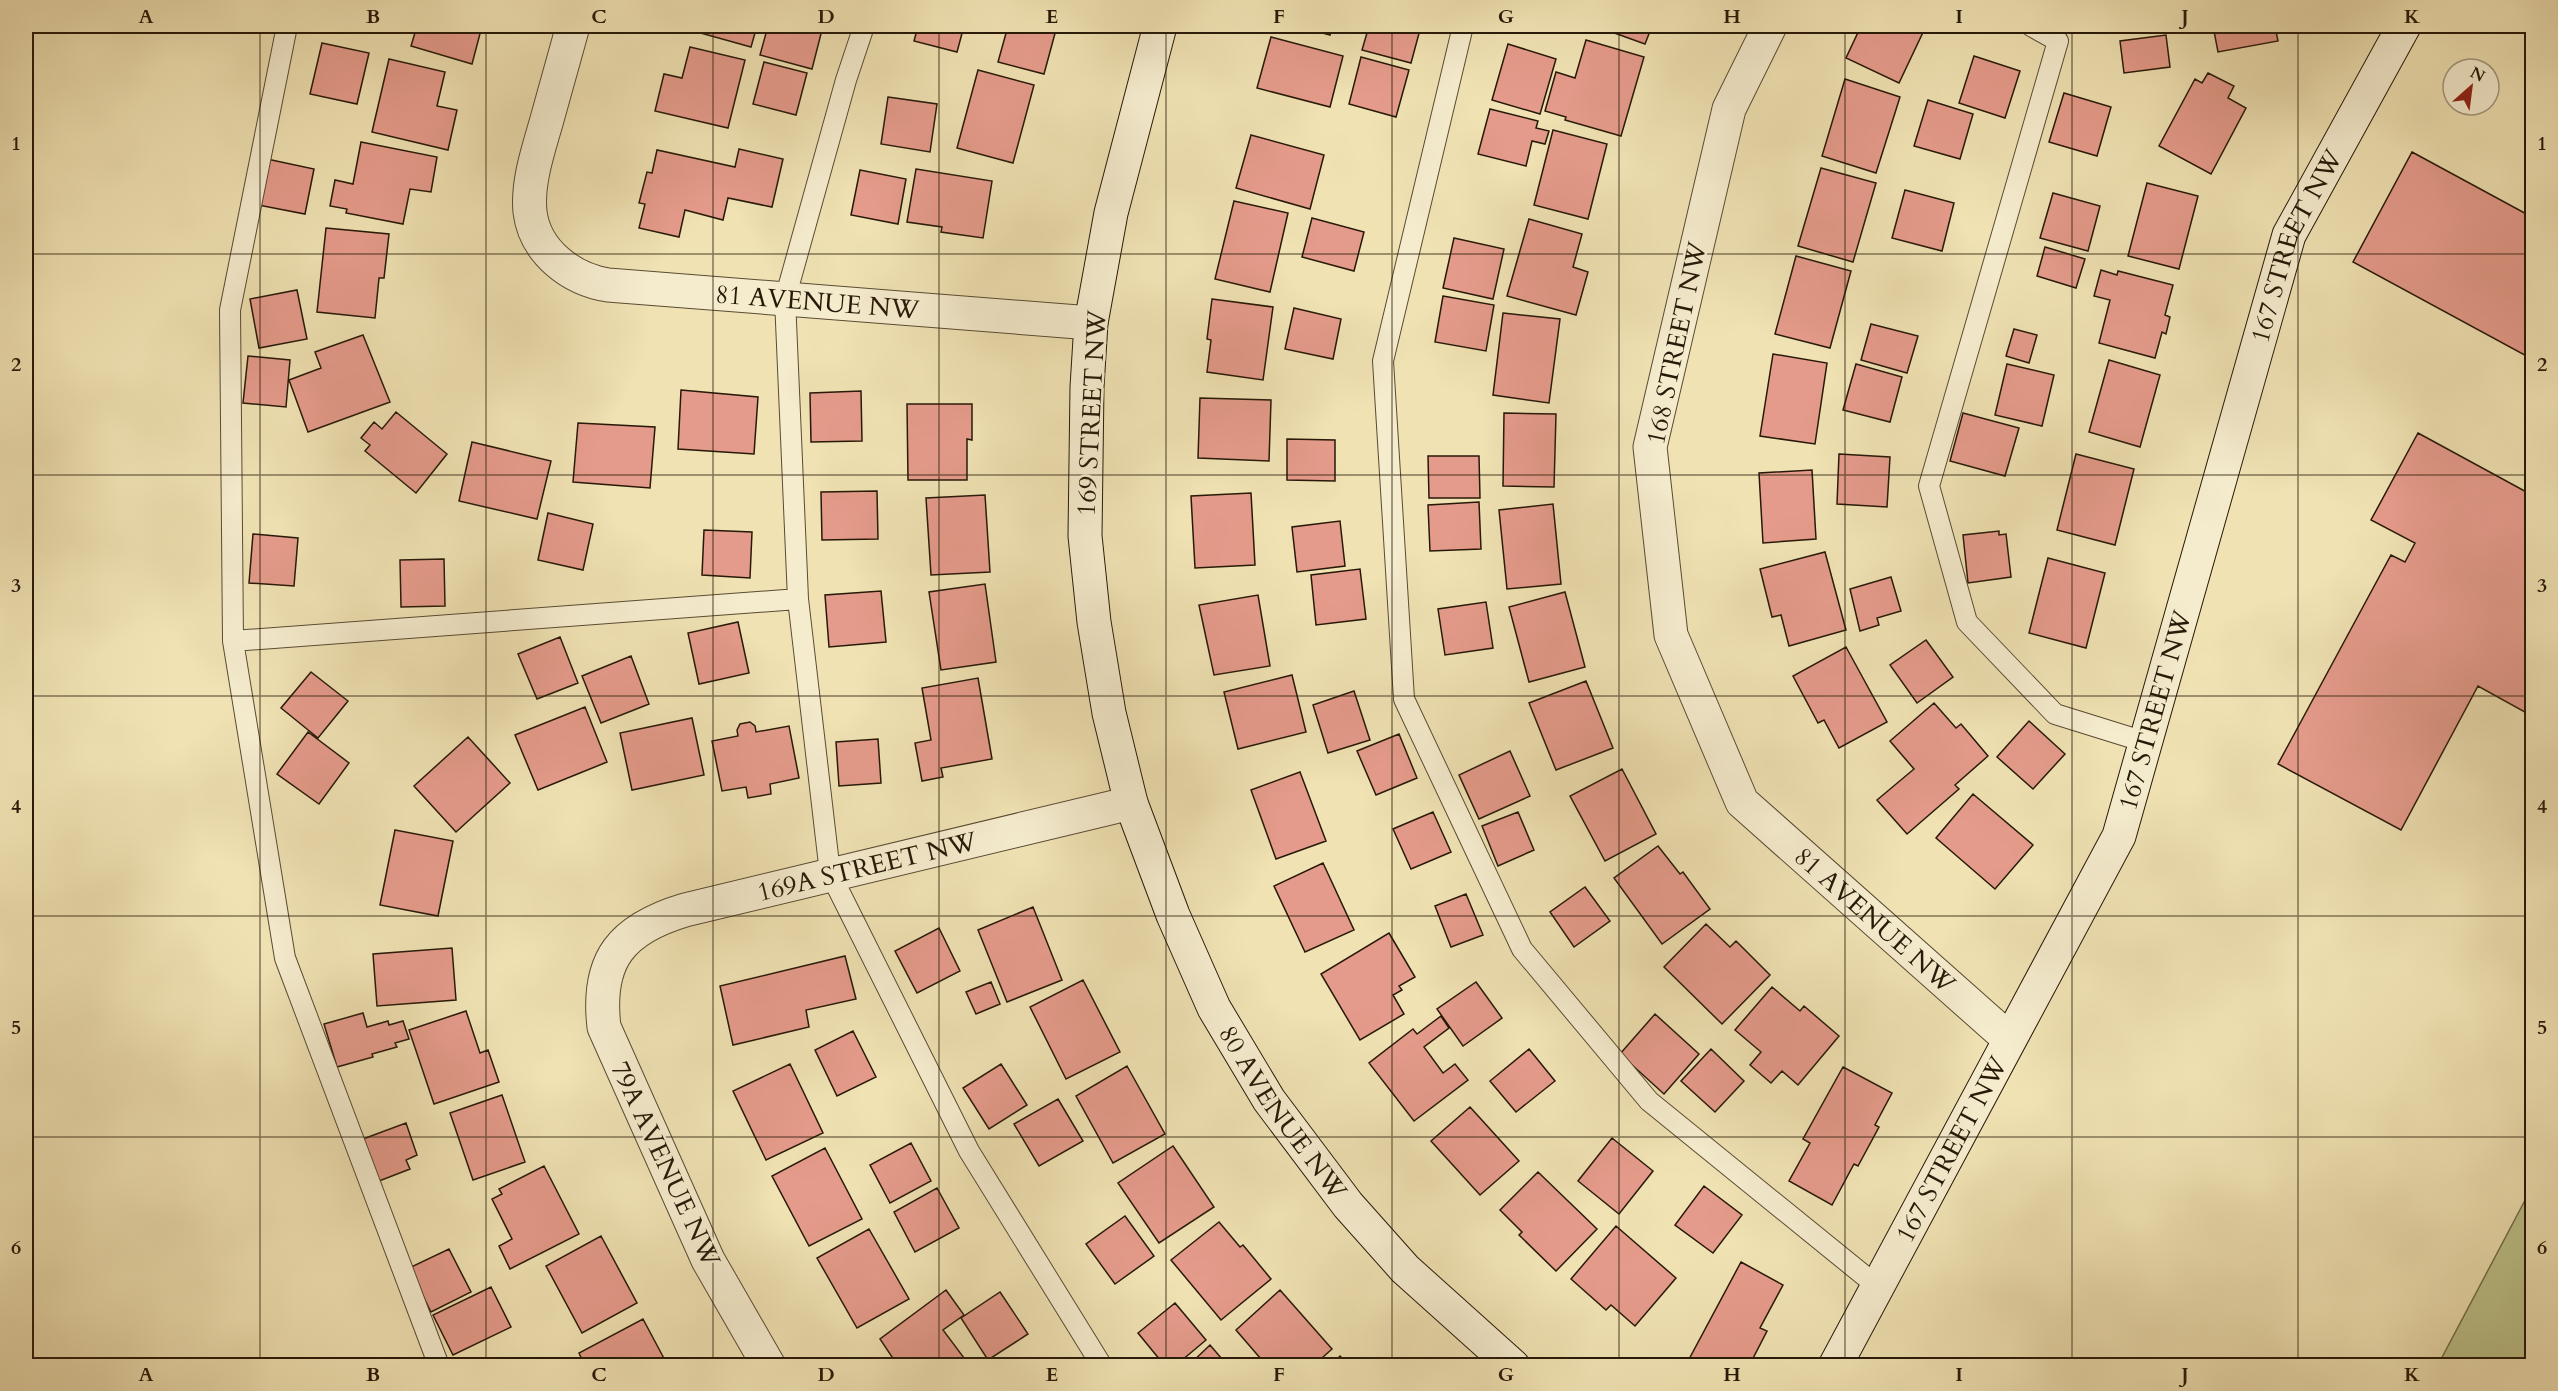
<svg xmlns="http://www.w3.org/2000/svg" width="2558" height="1391" viewBox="0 0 2558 1391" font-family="Cardo,serif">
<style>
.green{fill:#bdc28a;stroke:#726e49;stroke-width:1.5}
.building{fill:#e59b8b;stroke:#271908;stroke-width:1.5}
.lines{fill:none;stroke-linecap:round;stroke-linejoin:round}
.lane-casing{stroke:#594b33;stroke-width:22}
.street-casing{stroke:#594b33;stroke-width:35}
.secondary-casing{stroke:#271908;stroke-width:35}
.lane{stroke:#f5ecce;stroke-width:20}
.street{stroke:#f5ecce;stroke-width:33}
.secondary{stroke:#f5ecce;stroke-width:33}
.grid{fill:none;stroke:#271908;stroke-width:1.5;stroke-opacity:0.55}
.labels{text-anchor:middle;stroke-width:5;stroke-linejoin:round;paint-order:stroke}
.street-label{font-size:26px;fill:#271908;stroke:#f5ecce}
.neatline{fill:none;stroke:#271908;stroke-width:2}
.grid-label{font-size:20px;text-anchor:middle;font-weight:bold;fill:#271908}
</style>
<rect width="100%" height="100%" fill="#f0e2b3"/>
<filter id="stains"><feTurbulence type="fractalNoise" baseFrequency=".00333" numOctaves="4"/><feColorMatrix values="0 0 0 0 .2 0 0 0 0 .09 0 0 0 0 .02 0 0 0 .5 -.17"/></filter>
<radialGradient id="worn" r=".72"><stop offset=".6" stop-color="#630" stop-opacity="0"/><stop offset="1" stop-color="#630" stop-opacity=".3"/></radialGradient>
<!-- green -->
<path class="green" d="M 2532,1187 L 2532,1365 L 2438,1365 Z"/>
<!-- building -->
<path class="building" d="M 417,26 L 482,26 L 472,64 L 411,46 Z
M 699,26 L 757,26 L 751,47 L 697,32 Z
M 768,26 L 823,26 L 812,69 L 760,55 Z
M 918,26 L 964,26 L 957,52 L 914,41 Z
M 1008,26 L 1057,26 L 1044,74 L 998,62 Z
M 1297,26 L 1333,26 L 1330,35 Z
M 1369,26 L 1421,26 L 1411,63 L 1362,50 Z
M 1595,26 L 1652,26 L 1645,44 Z
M 1861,26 L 1926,26 L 1899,83 L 1846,58 Z
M 2213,26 L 2275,26 L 2278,41 L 2218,52 Z
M 2166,35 L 2170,67 L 2124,73 L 2120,41 Z
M 1271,37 L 1343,56 L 1330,107 L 1257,88 Z
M 1586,40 L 1644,57 L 1621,136 L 1565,120 L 1566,117 L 1545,111 L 1556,72 L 1575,78 Z
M 322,43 L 369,53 L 357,104 L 310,94 Z
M 1508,44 L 1556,59 L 1540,114 L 1492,100 Z
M 690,47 L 745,60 L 728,128 L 655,111 L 664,74 L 682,78 Z
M 1974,56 L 2020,71 L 2005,118 L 1959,103 Z
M 1361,57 L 1409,70 L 1396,117 L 1349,104 Z
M 389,59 L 445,72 L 437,106 L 457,110 L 448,150 L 372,132 Z
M 764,62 L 807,73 L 796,115 L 753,104 Z
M 978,70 L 1034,85 L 1013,163 L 957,148 Z
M 2208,73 L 2234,86 L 2228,98 L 2246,108 L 2211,174 L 2159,146 L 2195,79 L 2202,83 Z
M 1845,79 L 1900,97 L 1876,173 L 1822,156 Z
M 2064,93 L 2111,107 L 2097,156 L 2049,142 Z
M 888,97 L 937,104 L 930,152 L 881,144 Z
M 1928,100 L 1973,114 L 1960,159 L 1914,146 Z
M 1490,109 L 1538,121 L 1536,128 L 1549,131 L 1545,144 L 1532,141 L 1526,166 L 1478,154 Z
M 1553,130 L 1607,144 L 1588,219 L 1534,205 Z
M 1251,135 L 1324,155 L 1310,209 L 1236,188 Z
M 361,142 L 437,157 L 431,192 L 410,189 L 403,224 L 346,213 L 347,209 L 330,206 L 335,180 L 353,184 Z
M 739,149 L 783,159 L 772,207 L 728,198 L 723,220 L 685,210 L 679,237 L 639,228 L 645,204 L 639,203 L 647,172 L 652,173 L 657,150 L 735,167 Z
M 2412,152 L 2532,217 L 2532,359 L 2353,262 Z
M 267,159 L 314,169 L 305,214 L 258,205 Z
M 1821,168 L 1876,183 L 1853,262 L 1798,246 Z
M 916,169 L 992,181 L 983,238 L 941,232 L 942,227 L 907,222 Z
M 860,170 L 906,179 L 898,224 L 851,215 Z
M 2147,183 L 2198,196 L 2179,269 L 2128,256 Z
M 1905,190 L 1954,203 L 1942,251 L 1892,238 Z
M 2053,193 L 2100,206 L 2088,251 L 2040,238 Z
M 1234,201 L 1288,213 L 1270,292 L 1215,279 Z
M 1312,218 L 1364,232 L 1354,271 L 1302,257 Z
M 1529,219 L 1582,234 L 1573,267 L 1588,272 L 1576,315 L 1507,296 Z
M 326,228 L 389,234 L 384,278 L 379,278 L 375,318 L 317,312 Z
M 1454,238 L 1504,249 L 1493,299 L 1443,288 Z
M 2045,247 L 2085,259 L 2076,288 L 2037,276 Z
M 1796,256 L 1851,271 L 1830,348 L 1775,334 Z
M 2101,270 L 2117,275 L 2118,271 L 2173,285 L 2165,315 L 2170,317 L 2166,334 L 2162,332 L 2155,358 L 2099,343 L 2110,300 L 2094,296 Z
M 297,290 L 307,339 L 259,348 L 250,299 Z
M 1443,296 L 1494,305 L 1486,351 L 1435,342 Z
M 1212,299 L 1273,307 L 1263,380 L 1207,372 L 1211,340 L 1207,339 Z
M 1294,308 L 1341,319 L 1333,359 L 1285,349 Z
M 1503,313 L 1560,319 L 1549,403 L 1493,395 Z
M 1871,324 L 1918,336 L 1907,373 L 1861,360 Z
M 2014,329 L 2037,335 L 2029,363 L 2006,356 Z
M 363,335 L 390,402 L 308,432 L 289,380 L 321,368 L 315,352 Z
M 1773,354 L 1827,363 L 1815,444 L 1760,436 Z
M 248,356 L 290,360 L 286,407 L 243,403 Z
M 2109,360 L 2160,375 L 2140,447 L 2089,432 Z
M 1856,364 L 1902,377 L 1890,422 L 1843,410 Z
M 2007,364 L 2054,375 L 2042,426 L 1995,415 Z
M 681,390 L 758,397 L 754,454 L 678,449 Z
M 861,391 L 862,441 L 811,442 L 810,393 Z
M 1200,398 L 1271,400 L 1269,461 L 1198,458 Z
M 907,404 L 972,404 L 972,440 L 967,439 L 967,480 L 908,480 Z
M 396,412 L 447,454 L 416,493 L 365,451 L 370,445 L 361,438 L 374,422 L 382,429 Z
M 1504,413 L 1556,414 L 1554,487 L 1503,486 Z
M 1963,413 L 2019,428 L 2005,476 L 1950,461 Z
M 578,423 L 655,427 L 650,488 L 573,482 Z
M 2418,433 L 2532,495 L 2532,716 L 2478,686 L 2401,830 L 2278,764 L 2391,555 L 2405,562 L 2415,543 L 2371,520 Z
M 1287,439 L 1335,440 L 1335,481 L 1287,480 Z
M 472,442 L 551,461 L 537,519 L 459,501 Z
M 1839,454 L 1890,457 L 1887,507 L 1837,504 Z
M 2076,454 L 2134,469 L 2115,545 L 2057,530 Z
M 1428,456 L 1479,456 L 1480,498 L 1429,498 Z
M 1812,470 L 1816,539 L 1763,543 L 1759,473 Z
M 877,491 L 878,539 L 822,540 L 821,492 Z
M 1251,493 L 1255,565 L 1195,568 L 1191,496 Z
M 985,495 L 990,572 L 931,575 L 926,498 Z
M 1479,502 L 1481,549 L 1430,551 L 1428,505 Z
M 1553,504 L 1561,584 L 1507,589 L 1499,510 Z
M 548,513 L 593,524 L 583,570 L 538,560 Z
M 1340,521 L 1345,566 L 1297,572 L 1292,527 Z
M 704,530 L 752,532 L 750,578 L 702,575 Z
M 1999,531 L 1999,535 L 2006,534 L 2011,577 L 1968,583 L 1963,535 Z
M 253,534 L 298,538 L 294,586 L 249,583 Z
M 1825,552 L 1846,630 L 1789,646 L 1781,615 L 1772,617 L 1760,569 Z
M 2048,558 L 2105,573 L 2086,648 L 2029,633 Z
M 444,559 L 445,606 L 401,607 L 400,560 Z
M 1360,569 L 1366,619 L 1316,625 L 1311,575 Z
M 1891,577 L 1901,611 L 1877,618 L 1879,625 L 1860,631 L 1850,589 Z
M 985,584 L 996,662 L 941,670 L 929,592 Z
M 881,591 L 886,642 L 829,647 L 825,595 Z
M 1565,592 L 1585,667 L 1529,682 L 1509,607 Z
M 1258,595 L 1270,666 L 1214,675 L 1199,605 Z
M 1486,602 L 1493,648 L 1445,655 L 1438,609 Z
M 738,622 L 749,673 L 699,684 L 688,633 Z
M 560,637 L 578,683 L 537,699 L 518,654 Z
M 1926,640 L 1953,677 L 1917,703 L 1890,665 Z
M 1846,647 L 1887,722 L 1839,748 L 1824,720 L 1818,723 L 1793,676 Z
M 631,656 L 649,704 L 601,723 L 582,676 Z
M 311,672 L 348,701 L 318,738 L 281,708 Z
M 1292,675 L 1306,732 L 1238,749 L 1224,692 Z
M 978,678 L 992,759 L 941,768 L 943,777 L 922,781 L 915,743 L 931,740 L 922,688 Z
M 1586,681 L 1613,748 L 1556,770 L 1529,703 Z
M 1354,691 L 1370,740 L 1328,753 L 1313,705 Z
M 1934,703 L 1956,728 L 1961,724 L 1988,756 L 1955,785 L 1959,789 L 1907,834 L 1877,800 L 1914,769 L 1890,741 Z
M 585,707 L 607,762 L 538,790 L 515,735 Z
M 692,718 L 704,775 L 632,790 L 620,733 Z
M 2029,721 L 2065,754 L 2033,789 L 1997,757 Z
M 750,722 L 755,726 L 756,732 L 789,726 L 799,778 L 770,784 L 771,794 L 748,798 L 746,787 L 722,791 L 712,741 L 738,736 L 737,730 L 740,724 Z
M 308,732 L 349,763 L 319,804 L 277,774 Z
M 1399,734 L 1417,778 L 1376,795 L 1357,751 Z
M 468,737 L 510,783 L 456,832 L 414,786 Z
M 878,739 L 881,783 L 839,786 L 836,742 Z
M 1510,751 L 1530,796 L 1479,819 L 1459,775 Z
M 1622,769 L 1656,834 L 1605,861 L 1570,796 Z
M 1300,772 L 1326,841 L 1276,859 L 1251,790 Z
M 1973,794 L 2033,845 L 1995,889 L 1936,838 Z
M 1433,812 L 1451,852 L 1411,869 L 1393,829 Z
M 1518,812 L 1534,850 L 1498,866 L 1482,826 Z
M 395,830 L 453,841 L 438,916 L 380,905 Z
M 1658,846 L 1680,874 L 1683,872 L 1710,909 L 1662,944 L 1614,878 Z
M 1323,863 L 1354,930 L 1305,952 L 1274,886 Z
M 1585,887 L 1610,921 L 1574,947 L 1550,912 Z
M 1466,894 L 1483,935 L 1451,947 L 1435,906 Z
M 1033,907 L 1062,980 L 1007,1002 L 978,930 Z
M 1706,924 L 1730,947 L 1736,941 L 1770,975 L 1722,1024 L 1664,967 Z
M 939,928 L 960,971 L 917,993 L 895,951 Z
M 1389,933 L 1415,977 L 1399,986 L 1402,990 L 1393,995 L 1404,1014 L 1360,1040 L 1321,974 Z
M 452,948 L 456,1000 L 377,1006 L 373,954 Z
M 845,956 L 856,999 L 806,1010 L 809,1027 L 733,1045 L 720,986 Z
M 1083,980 L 1120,1052 L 1066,1079 L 1030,1007 Z
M 991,982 L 1000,1004 L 976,1014 L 966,992 Z
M 1476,982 L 1502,1018 L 1463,1046 L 1437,1009 Z
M 1772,987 L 1800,1011 L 1804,1006 L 1839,1036 L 1798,1085 L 1782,1071 L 1771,1083 L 1750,1065 L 1761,1052 L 1735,1030 Z
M 466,1011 L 480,1053 L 488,1050 L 499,1082 L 434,1104 L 409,1030 Z
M 363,1013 L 367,1027 L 388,1021 L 389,1025 L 403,1021 L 409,1039 L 395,1043 L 397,1047 L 372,1054 L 373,1057 L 337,1067 L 324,1024 Z
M 1655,1014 L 1699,1054 L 1664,1094 L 1620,1054 Z
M 1441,1016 L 1449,1028 L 1424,1047 L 1443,1073 L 1455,1064 L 1468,1080 L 1414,1121 L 1369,1063 L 1413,1029 L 1417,1034 Z
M 853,1031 L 876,1077 L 837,1096 L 815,1050 Z
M 1529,1049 L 1555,1081 L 1516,1112 L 1490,1081 Z
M 1711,1049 L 1744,1081 L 1715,1112 L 1681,1081 Z
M 790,1064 L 823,1133 L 766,1160 L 733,1091 Z
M 1001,1064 L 1027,1105 L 989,1129 L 963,1088 Z
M 1127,1066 L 1165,1134 L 1113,1163 L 1076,1096 Z
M 1843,1067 L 1892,1093 L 1875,1125 L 1879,1127 L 1858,1166 L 1854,1164 L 1832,1205 L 1789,1181 L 1810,1143 L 1803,1139 Z
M 502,1095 L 525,1162 L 473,1180 L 450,1113 Z
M 1058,1099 L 1083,1141 L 1039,1166 L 1014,1124 Z
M 1470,1107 L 1519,1161 L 1480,1195 L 1431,1141 Z
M 406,1123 L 417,1155 L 406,1160 L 410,1169 L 379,1181 L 363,1139 Z
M 1612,1138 L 1653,1171 L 1619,1214 L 1578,1181 Z
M 911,1143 L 931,1181 L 890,1203 L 870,1165 Z
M 1173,1146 L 1214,1207 L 1159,1243 L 1118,1183 Z
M 825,1148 L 862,1219 L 809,1246 L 772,1176 Z
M 544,1166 L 579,1234 L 510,1269 L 499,1246 L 512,1239 L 492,1199 L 502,1194 L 499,1189 Z
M 1538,1172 L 1597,1229 L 1556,1271 L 1519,1235 L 1522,1232 L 1500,1210 Z
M 1704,1186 L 1742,1215 L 1713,1253 L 1675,1225 Z
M 937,1188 L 959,1228 L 915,1252 L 894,1212 Z
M 1125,1216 L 1154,1256 L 1115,1284 L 1086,1244 Z
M 1219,1222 L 1240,1247 L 1243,1245 L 1271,1279 L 1221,1320 L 1171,1260 Z
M 1616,1226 L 1676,1278 L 1635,1326 L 1611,1305 L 1606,1310 L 1571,1279 Z
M 869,1229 L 909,1299 L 857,1328 L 817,1258 Z
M 601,1236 L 637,1303 L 582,1333 L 546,1266 Z
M 449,1249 L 471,1292 L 431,1312 L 409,1268 Z
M 1741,1262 L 1783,1285 L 1760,1328 L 1767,1331 L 1749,1366 L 1692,1366 L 1687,1363 Z
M 491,1287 L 511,1327 L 453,1355 L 433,1315 Z
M 946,1290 L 964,1315 L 943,1330 L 970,1366 L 898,1366 L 880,1339 Z
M 1280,1290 L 1332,1349 L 1313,1366 L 1267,1366 L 1236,1330 Z
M 1000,1292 L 1028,1334 L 988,1360 L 961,1318 Z
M 1175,1303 L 1206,1340 L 1175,1366 L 1165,1366 L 1138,1333 Z
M 643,1319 L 668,1366 L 585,1366 L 579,1353 Z
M 1210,1345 L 1228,1366 L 1188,1366 Z
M 1340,1356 L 1350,1366 L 1331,1366 Z"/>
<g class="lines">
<defs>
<path id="lane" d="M 287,26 L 230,310 L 233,641 L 285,958 L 439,1366
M 864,26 L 846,80 L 785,299 L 798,599 L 830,873 L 969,1151 L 1102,1366
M 1463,26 L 1383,361 L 1404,699 L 1522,949 L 1649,1101 L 1877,1286
M 2031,26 L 2058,41 L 1929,486 L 1967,622 L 2055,714 L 2145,742
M 233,641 L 798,599"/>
<g id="street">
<path id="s1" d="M 573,26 C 564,58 555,90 546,123 C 538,151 527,183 530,212 C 535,252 571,279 608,285 L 1091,323"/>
<path id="s2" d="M 1770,26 L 1729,109 L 1650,447 L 1671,635 L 1742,802 L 2009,1039"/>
<path id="s3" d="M 769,1366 L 708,1260 L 604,1027 C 596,959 622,929 685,910 L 1131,803"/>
</g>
<g id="secondary">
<path id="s4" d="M 1160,26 L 1111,213 L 1091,323 L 1087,387 L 1085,536 L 1094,622 L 1109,713 L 1131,803 L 1173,915 L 1214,1008 L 1269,1100 L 1348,1205 L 1405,1269 L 1513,1366"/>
<path id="s5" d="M 1835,1366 L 2119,836 L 2289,235 L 2404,26"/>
</g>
</defs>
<!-- lane casing -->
<use href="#lane" class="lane-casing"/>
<!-- street casing -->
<use href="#street" class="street-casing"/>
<!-- secondary casing -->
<use href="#secondary" class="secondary-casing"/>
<!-- lane -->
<use href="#lane" class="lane"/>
<!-- street -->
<use href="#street" class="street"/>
<!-- secondary -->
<use href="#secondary" class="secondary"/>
</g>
<!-- grid -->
<path class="grid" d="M 260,26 L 260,1366M 486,26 L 486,1366M 713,26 L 713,1366M 939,26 L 939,1366M 1166,26 L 1166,1366M 1392,26 L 1392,1366M 1619,26 L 1619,1366M 1845,26 L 1845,1366M 2072,26 L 2072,1366M 2298,26 L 2298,1366M 26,254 L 2532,254M 26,475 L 2532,475M 26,696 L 2532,696M 26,916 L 2532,916M 26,1137 L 2532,1137"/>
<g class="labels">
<!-- street labels -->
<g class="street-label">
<text dy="9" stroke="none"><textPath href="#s5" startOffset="1218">167 STREET NW</textPath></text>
<text dy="9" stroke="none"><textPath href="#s1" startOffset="516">81 AVENUE NW</textPath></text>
<text transform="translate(1676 343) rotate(-78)" y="9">168 STREET NW</text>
<text transform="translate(1091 413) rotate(-87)" y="9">169 STREET NW</text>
<text dy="9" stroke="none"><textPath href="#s5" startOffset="732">167 STREET NW</textPath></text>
<text dy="9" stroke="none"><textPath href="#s3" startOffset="724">169A STREET NW</textPath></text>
<text dy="9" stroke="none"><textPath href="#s2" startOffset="988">81 AVENUE NW</textPath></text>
<text dy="9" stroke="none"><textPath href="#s4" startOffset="1136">80 AVENUE NW</textPath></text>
<text dy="9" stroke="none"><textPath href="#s5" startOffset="246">167 STREET NW</textPath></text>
<text transform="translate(666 1164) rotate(65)" y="9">79A AVENUE NW</text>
</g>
</g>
<!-- margin -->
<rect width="2558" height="1391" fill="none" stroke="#f0e2b3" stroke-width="66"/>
<!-- north arrow -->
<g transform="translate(2471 87) rotate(28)"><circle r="28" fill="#f5ecce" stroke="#a3987f" stroke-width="1.5"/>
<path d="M0-4.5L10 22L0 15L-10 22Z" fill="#8f2418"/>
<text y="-9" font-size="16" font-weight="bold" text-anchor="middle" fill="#271908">N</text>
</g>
<rect x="33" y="33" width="2492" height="1325" class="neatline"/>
<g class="grid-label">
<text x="146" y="23">A</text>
<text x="373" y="23">B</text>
<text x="599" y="23">C</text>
<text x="826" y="23">D</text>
<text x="1052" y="23">E</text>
<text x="1279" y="23">F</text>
<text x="1506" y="23">G</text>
<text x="1732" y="23">H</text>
<text x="1959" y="23">I</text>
<text x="2185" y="23">J</text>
<text x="2412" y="23">K</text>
<text x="16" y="150">1</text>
<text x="2542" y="150">1</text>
<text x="16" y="371">2</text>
<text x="2542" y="371">2</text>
<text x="16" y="592">3</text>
<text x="2542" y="592">3</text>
<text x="16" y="813">4</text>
<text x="2542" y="813">4</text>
<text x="16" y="1034">5</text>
<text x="2542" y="1034">5</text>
<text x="16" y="1254">6</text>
<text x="2542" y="1254">6</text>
<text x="146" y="1381">A</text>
<text x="373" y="1381">B</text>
<text x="599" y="1381">C</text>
<text x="826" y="1381">D</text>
<text x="1052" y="1381">E</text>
<text x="1279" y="1381">F</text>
<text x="1506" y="1381">G</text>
<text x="1732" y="1381">H</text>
<text x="1959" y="1381">I</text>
<text x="2185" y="1381">J</text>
<text x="2412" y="1381">K</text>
</g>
<rect width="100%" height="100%" filter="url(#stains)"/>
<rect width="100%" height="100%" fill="url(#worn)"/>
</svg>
